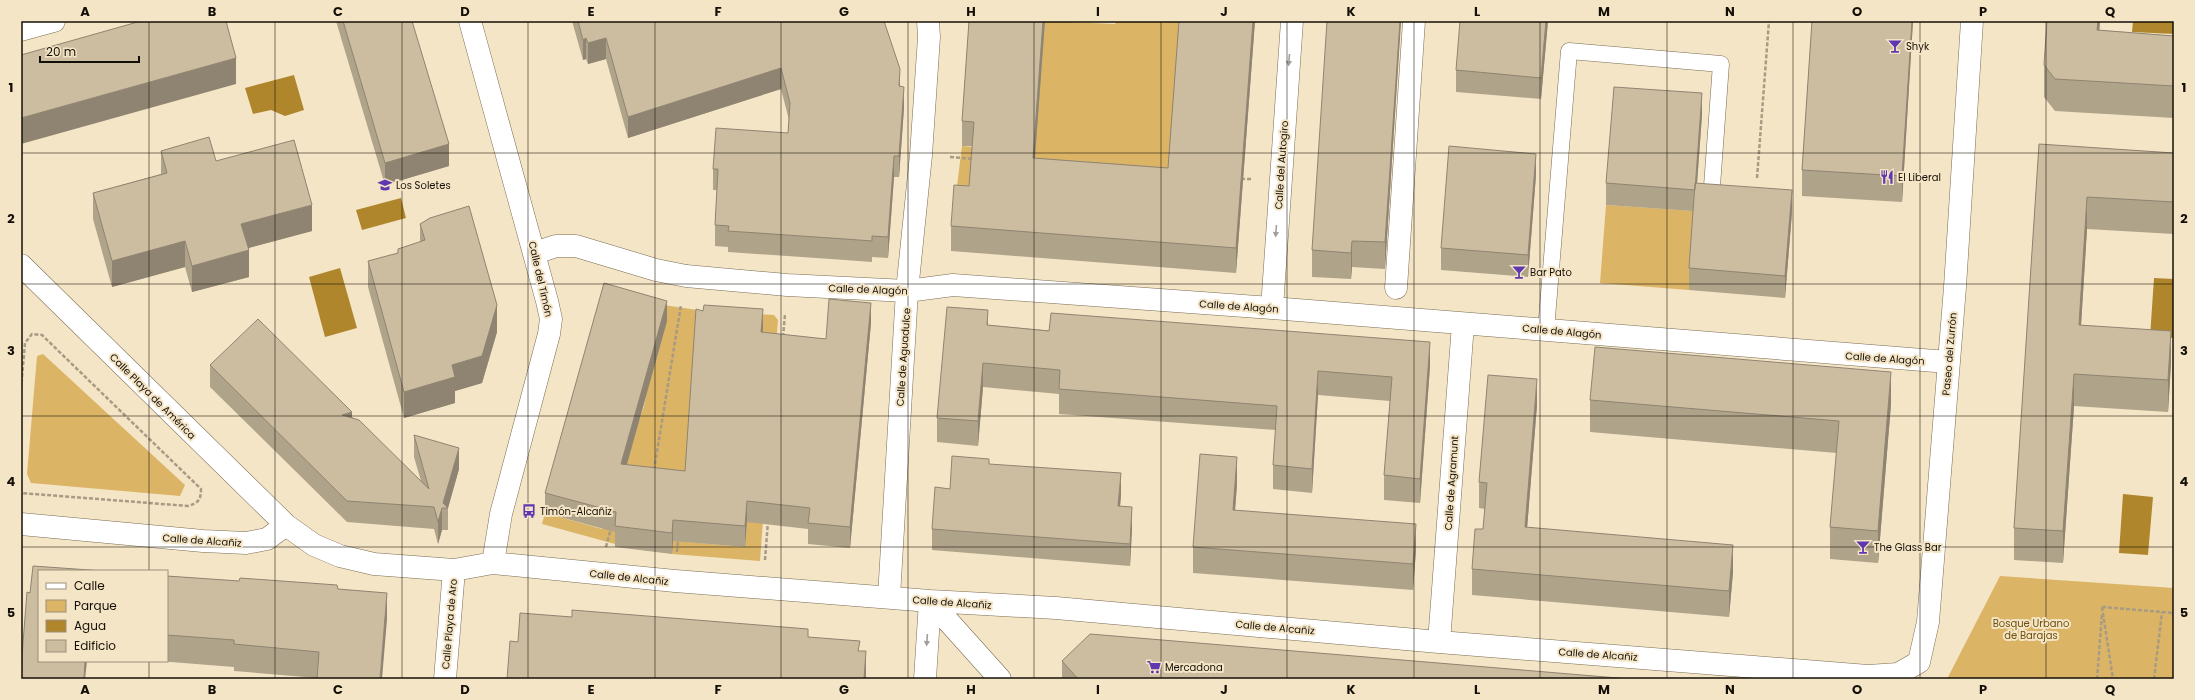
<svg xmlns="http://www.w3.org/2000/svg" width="2195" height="700" viewBox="0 0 2195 700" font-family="Poppins,sans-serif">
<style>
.green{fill:#dcb465;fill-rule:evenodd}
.water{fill:#af862c}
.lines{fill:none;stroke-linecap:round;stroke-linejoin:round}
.service-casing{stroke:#7a6c52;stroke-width:17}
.pedestrian-casing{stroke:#7a6c52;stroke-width:23}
.minor-casing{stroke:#7a6c52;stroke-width:23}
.path{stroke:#a79b84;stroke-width:2.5;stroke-dasharray:4 2;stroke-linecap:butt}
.service{stroke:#fff;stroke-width:16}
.pedestrian{stroke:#fff;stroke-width:22}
.minor{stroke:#fff;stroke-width:22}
.wall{fill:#afa38a}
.shaded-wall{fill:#8f8471}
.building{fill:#ccbda1;stroke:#8f8471}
.oneway{fill:#a19f9b}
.grid{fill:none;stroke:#140f06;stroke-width:1;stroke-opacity:0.55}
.labels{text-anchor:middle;stroke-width:4;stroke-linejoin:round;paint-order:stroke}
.poi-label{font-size:10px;fill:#140f06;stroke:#f5e5c7;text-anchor:start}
.street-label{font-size:10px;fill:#140f06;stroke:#f5e5c7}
.park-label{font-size:10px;fill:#6d500d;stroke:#f5e5c7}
.neatline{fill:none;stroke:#140f06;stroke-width:1.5}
.grid-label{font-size:13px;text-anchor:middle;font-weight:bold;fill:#140f06}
</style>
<rect width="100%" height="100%" fill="#f5e5c7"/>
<!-- green -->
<path class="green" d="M 1045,21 L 1115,24 L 1116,21 L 1214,21 L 1203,166 L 969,211 L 954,210 L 962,146 L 1003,149 L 1041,71 Z
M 1606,205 L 1695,211 L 1689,290 L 1600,283 Z
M 663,305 L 705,311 L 774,315 L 778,320 L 760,561 L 672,554 L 674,520 L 615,544 L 542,524 L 545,513 L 602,529 L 644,406 ZM 763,330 L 745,547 L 687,542 Z
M 43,354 L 185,485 L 180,496 L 31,483 L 27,474 L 37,356 Z
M 2000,576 L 2174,588 L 2174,679 L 1947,679 Z"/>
<!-- water -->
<path class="water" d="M 2133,21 L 2174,21 L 2174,34 L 2132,32 Z
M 294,75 L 304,110 L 285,116 L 271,110 L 253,114 L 245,88 Z
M 401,198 L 406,218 L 362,230 L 356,210 Z
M 340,268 L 357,328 L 325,337 L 309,277 Z
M 2154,278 L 2174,279 L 2174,338 L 2150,337 Z
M 2123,494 L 2153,497 L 2148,555 L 2119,553 Z"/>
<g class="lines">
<defs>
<path id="service" d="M 1546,330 L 1569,51 L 1721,64 L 1712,186"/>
<path id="pedestrian" d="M 1396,288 L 1414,21"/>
<path id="minor" d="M 470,21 L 547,301 L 551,319 L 549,334 L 501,514 L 493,563
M 21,30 L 54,21
M 535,253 L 556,246 L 576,246 L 656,270 L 686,276 L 787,285 L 907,291 L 953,285 L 1272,308 L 1948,362
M 21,265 L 286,525 L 314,545 L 340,556 L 374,564 L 454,570 L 493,563 L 675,581 L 930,601 L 1056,608 L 1439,642 L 1868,676 L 1898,674 L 1919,662 L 1928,622 L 1955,287 L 1972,21
M 1272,308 L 1292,21
M 21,524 L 203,541 L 246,543 L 267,539 L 286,525
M 889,597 L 907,291 L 921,155 L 929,37 L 928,21
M 930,601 L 1000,679
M 1439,642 L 1463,324
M 445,679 L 454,570
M 925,679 L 930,601"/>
</defs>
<!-- service casing -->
<use href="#service" class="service-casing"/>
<!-- pedestrian casing -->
<use href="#pedestrian" class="pedestrian-casing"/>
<!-- minor casing -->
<use href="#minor" class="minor-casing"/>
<!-- path -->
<path class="path" d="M 950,157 L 975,159
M 1757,178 L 1769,21
M 1241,179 L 1252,179
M 783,337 L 785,314
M 21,389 L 25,343 L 32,334 L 42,335 L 201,489 C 201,500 198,503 188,506 L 21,493
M 654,470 L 681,305
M 606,547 L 611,528
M 677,552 L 678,539
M 765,560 L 768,521
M 2102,607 L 2113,679
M 2102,607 L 2174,613
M 2173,613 L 2174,620
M 2097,679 L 2102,614
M 2154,679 L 2162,612"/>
<!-- service -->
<use href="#service" class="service"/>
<!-- pedestrian -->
<use href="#pedestrian" class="pedestrian"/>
<!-- minor -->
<use href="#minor" class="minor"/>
</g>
<!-- wall -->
<path class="wall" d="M 336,21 L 412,21 L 449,166 L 385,185 Z
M 572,21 L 884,21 L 900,86 L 904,108 L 899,177 L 894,177 L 888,258 L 872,257 L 872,262 L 845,260 L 728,252 L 728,247 L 715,246 L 715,225 L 717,190 L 713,190 L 713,169 L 788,133 L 789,120 L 781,89 L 628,138 L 606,59 L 588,64 L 586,59 L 583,60 Z
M 969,21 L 1045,21 L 1035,158 L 1168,168 L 1179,21 L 1255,21 L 1236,273 L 951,251 L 951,226 L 969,186 L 972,146 L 962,146 L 962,121 Z
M 1401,21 L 1385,269 L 1352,267 L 1351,279 L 1312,277 L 1312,250 Z
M 1548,21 L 1541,99 L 1456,92 L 1456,70 Z
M 1812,21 L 1913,21 L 1902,202 L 1802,196 L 1802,170 Z
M 2047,21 L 2100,21 L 2099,30 L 2174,36 L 2174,118 L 2055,111 L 2044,97 L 2044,65 Z
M 1702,115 L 1697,183 L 1792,212 L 1785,298 L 1689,290 L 1689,268 L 1693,211 L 1606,205 L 1606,183 Z
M 2039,144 L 2174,153 L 2174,234 L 2087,229 L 2081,325 L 2171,363 L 2168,412 L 2074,406 L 2063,563 L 2014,560 L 2014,528 Z
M 161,151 L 216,161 L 312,231 L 248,248 L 249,277 L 192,292 L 185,267 L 112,287 L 93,219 L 93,193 L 161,174 Z
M 1536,175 L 1528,277 L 1441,270 L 1441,248 Z
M 420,224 L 497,332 L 482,383 L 455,391 L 455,403 L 404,418 L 368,287 L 368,261 L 398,253 L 420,242 Z
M 667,321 L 627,465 L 685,471 L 763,333 L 826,339 L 871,323 L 850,548 L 808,544 L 808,529 L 747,522 L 745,547 L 673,541 L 672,554 L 615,547 L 615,532 L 545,513 L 545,493 Z
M 988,325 L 1430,366 L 1420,503 L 1384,500 L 1384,475 L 1390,401 L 1318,395 L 1312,493 L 1273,489 L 1273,465 L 1276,430 L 1059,414 L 1059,394 L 983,387 L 978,446 L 937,442 L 937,418 Z
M 210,365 L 352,417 L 421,481 L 414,457 L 414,435 L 459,469 L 448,508 L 448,530 L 442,530 L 438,544 L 434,529 L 347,522 L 210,387 Z
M 1590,400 L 1891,404 L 1878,563 L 1830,559 L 1830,527 L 1837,453 L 1590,432 Z
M 1537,405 L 1527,528 L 1733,572 L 1729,617 L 1472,595 L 1472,569 L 1483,529 L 1485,509 L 1479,508 L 1479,482 Z
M 989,464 L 1121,495 L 1120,507 L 1132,529 L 1130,566 L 932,550 L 932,529 L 950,489 Z
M 1237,484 L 1235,510 L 1416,550 L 1413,590 L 1193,573 L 1193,547 Z
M 167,576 L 338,589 L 387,619 L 317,678 L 234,671 L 234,667 L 158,661 L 167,661 Z
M 1062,661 L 1630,679 L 1062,679 Z"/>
<!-- shaded-wall -->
<path class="shaded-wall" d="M 1043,21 L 1045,21 L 1033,183 L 1033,158 Z
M 1253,21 L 1255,21 L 1236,273 L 1236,248 Z
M 1400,21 L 1401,21 L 1385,269 L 1385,242 Z
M 1546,21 L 1548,21 L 1541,99 L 1541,78 Z
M 1912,21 L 1913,21 L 1902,202 L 1902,176 Z
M 2098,21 L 2100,21 L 2097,62 L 2097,30 Z
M 586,38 L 586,59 L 583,60 L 583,40 Z
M 606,38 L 606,59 L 588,64 L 588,43 Z
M 236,58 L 236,84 L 21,144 L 21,118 Z
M 781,68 L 781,89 L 628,138 L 628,117 Z
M 900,69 L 900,90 L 899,86 Z
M 904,87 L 904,108 L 899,177 L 899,156 Z
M 1702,93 L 1702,115 L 1695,211 L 1695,190 Z
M 449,144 L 449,166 L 385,185 L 385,163 Z
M 1536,154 L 1536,175 L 1528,277 L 1528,255 Z
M 894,156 L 894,177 L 888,258 L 888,237 Z
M 1792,190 L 1792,212 L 1785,298 L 1785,276 Z
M 2087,197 L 2087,229 L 2079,357 L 2079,325 Z
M 312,205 L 312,231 L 241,250 L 241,224 Z
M 185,241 L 185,267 L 112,287 L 112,261 Z
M 1352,241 L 1352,267 L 1351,279 L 1351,253 Z
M 249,250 L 249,277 L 192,292 L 192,266 Z
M 667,301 L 667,321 L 621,485 L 621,464 Z
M 871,303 L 871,323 L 850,548 L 850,527 Z
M 497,305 L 497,332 L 482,383 L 455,391 L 455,403 L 404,418 L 404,392 L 452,365 Z
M 763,309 L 763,330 L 761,353 L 761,332 Z
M 988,310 L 988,335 L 987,325 Z
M 2171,331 L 2171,363 L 2168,412 L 2168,380 Z
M 1430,342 L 1430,366 L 1420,503 L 1420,479 Z
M 983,363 L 983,387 L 978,446 L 978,421 Z
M 1318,371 L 1318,395 L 1312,493 L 1312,469 Z
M 1891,372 L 1891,404 L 1878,563 L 1878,531 Z
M 2074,374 L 2074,406 L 2063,563 L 2063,531 Z
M 1537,379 L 1537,405 L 1525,554 L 1525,527 Z
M 352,412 L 352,434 L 342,415 Z
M 459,448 L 459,469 L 448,508 L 443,503 Z
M 1237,457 L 1237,484 L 1233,537 L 1233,510 Z
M 1121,473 L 1121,495 L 1118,528 L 1118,506 Z
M 747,501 L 747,522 L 745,547 L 745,526 Z
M 1132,507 L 1132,529 L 1130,566 L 1130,544 Z
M 442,508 L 442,530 L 438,544 L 438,522 Z
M 673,520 L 673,541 L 672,554 L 672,533 Z
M 1416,524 L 1416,550 L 1413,590 L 1413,564 Z
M 1733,545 L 1733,572 L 1729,617 L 1729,591 Z
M 387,593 L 387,619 L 382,679 L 380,679 Z
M 866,651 L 866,679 L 864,679 Z
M 85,661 L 87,661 L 85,679 L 84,679 Z"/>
<!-- building -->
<path class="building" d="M 141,21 L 226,21 L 236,58 L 21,118 L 21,55 Z
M 343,21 L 412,21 L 449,144 L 385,163 Z
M 578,21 L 884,21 L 900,69 L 899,86 L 904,87 L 899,156 L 894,156 L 888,237 L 872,236 L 872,241 L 845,239 L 728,231 L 729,226 L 715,225 L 718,169 L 713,169 L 716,128 L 788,133 L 790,103 L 781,68 L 628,117 L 606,38 L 588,43 L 586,38 L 583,40 Z
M 969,21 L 1043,21 L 1033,158 L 1168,168 L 1179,21 L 1253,21 L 1236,248 L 951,226 L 954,185 L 969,186 L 974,122 L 962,121 Z
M 1327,21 L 1400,21 L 1385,242 L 1352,241 L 1351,253 L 1312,250 Z
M 1460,21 L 1546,21 L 1541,78 L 1456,70 Z
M 1812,21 L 1912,21 L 1902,176 L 1802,170 Z
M 2047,21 L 2098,21 L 2097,30 L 2174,36 L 2174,86 L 2055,79 L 2044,65 Z
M 1614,87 L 1702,93 L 1695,190 L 1606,183 Z
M 209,137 L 216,161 L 294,140 L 312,205 L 241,224 L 249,250 L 192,266 L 185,241 L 112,261 L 93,193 L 167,173 L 161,151 Z
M 2039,144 L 2174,153 L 2174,202 L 2087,197 L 2079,325 L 2171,331 L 2168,380 L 2074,374 L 2063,531 L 2014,528 Z
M 1449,146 L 1536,154 L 1528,255 L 1441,248 Z
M 1695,183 L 1792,190 L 1785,276 L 1689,268 Z
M 469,206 L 497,305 L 482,356 L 452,365 L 455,377 L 404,392 L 368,261 L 398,253 L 398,249 L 425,240 L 420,224 L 430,218 Z
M 604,283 L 667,301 L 621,464 L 685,471 L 696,309 L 703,311 L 704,305 L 763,309 L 761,332 L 826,339 L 829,299 L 871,303 L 850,527 L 808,523 L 810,508 L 747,501 L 745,526 L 673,520 L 672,533 L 615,526 L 616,512 L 545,493 Z
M 947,307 L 988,310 L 987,325 L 1049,331 L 1051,313 L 1430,342 L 1420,479 L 1384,475 L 1392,377 L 1318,371 L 1312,469 L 1273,465 L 1277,406 L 1059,389 L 1060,370 L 983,363 L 978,421 L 937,418 Z
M 258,319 L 352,412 L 342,415 L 359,420 L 429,489 L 414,435 L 459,448 L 443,503 L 448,508 L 442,508 L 438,522 L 434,507 L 347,501 L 210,365 Z
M 1595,347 L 1891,372 L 1878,531 L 1830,527 L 1839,421 L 1590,400 Z
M 1488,375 L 1537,379 L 1525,527 L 1733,545 L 1729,591 L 1472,569 L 1475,529 L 1483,529 L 1487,483 L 1479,482 Z
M 1200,454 L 1237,457 L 1233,510 L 1416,524 L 1413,564 L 1193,547 Z
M 952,456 L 989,459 L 989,464 L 1121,473 L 1118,506 L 1132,507 L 1130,544 L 932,529 L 935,487 L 950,489 Z
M 33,566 L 104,571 L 39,571 L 39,661 L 85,661 L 84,679 L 21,679 L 21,668 L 27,592 L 30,593 Z
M 167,576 L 239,581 L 240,578 L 337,585 L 338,589 L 387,593 L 380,679 L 317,679 L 319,652 L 234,644 L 234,640 L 167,635 Z
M 572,610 L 808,629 L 808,637 L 860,641 L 858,651 L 866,651 L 864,679 L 507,679 L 510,641 L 518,642 L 520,613 L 572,617 Z
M 1090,634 L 1630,679 L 1078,679 L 1062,661 Z"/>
<!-- one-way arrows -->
<defs><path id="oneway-solid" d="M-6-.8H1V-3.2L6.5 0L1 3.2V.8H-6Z"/></defs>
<g class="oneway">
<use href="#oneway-solid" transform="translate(1289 60) rotate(95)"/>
<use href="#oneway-solid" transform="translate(1276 231) rotate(94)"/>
<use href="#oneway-solid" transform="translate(927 640) rotate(94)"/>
</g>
<!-- grid -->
<path class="grid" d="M 149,21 L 149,571M 275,21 L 275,679M 402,21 L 402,679M 528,21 L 528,679M 655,21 L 655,679M 781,21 L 781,679M 908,21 L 908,679M 1034,21 L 1034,679M 1161,21 L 1161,679M 1287,21 L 1287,679M 1414,21 L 1414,679M 1540,21 L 1540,679M 1667,21 L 1667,679M 1793,21 L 1793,679M 1920,21 L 1920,679M 2046,21 L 2046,679M 21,153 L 2174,153M 21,284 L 2174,284M 21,416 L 2174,416M 21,547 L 2174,547M 149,661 L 149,679"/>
<!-- icons -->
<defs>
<symbol id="bar-bare" viewBox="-9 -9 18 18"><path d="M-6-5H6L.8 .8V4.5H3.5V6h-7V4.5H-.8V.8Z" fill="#5f37af" stroke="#f5e5c7" stroke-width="2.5" paint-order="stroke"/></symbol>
<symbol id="restaurant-bare" viewBox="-9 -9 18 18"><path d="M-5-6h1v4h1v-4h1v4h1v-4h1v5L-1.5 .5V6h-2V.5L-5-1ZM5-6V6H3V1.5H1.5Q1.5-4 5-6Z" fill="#5f37af" stroke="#f5e5c7" stroke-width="2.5" paint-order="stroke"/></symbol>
<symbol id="school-bare" viewBox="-9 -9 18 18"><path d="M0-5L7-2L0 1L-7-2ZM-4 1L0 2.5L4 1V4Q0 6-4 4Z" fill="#5f37af" stroke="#f5e5c7" stroke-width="2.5" paint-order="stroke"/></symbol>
<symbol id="bus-bare" viewBox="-9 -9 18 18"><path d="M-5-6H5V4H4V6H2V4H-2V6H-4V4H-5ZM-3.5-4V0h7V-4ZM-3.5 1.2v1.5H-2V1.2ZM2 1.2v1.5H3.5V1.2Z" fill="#5f37af" stroke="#f5e5c7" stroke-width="2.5" paint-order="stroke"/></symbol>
<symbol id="supermarket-bare" viewBox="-9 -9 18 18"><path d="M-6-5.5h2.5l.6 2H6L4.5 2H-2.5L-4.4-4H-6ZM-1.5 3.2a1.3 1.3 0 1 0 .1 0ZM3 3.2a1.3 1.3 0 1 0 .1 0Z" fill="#5f37af" stroke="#f5e5c7" stroke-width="2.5" paint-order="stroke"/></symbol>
</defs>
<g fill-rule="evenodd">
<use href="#bar-bare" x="1885" y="36" width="20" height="20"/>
<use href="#restaurant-bare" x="1877" y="167" width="20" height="20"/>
<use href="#school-bare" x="375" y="175" width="20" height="20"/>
<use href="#bar-bare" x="1509" y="262" width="20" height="20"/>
<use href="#bus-bare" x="519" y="501" width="20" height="20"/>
<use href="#bar-bare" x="1853" y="537" width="20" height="20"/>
<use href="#supermarket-bare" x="1144" y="657" width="20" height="20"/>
</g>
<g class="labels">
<!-- poi labels -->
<g class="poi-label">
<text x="1906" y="50">Shyk</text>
<text x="1898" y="181">El Liberal</text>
<text x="396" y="189">Los Soletes</text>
<text x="1530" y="276">Bar Pato</text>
<text x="540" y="515">Timón-Alcañiz</text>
<text x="1874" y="551">The Glass Bar</text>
<text x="1165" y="671">Mercadona</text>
</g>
<!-- street labels -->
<g class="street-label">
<text transform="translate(1281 165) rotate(-86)" y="4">Calle del Autogiro</text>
<text transform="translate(541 279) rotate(77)" y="4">Calle del Timón</text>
<text transform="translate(868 289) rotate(2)" y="4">Calle de Alagón</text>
<text transform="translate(1239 306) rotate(4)" y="4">Calle de Alagón</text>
<text transform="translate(1562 331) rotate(5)" y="4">Calle de Alagón</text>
<text transform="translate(1949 354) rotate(-85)" y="4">Paseo del Zurrón</text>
<text transform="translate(903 357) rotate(-86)" y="4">Calle de Aguadulce</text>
<text transform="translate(1885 358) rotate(4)" y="4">Calle de Alagón</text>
<text transform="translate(153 396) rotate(45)" y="4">Calle Playa de América</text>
<text transform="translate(1451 483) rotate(-86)" y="4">Calle de Agramunt</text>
<text transform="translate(202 540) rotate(4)" y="4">Calle de Alcañiz</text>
<text transform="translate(629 577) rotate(6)" y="4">Calle de Alcañiz</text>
<text transform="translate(952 602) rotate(4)" y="4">Calle de Alcañiz</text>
<text transform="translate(449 624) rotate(-85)" y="4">Calle Playa de Aro</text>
<text transform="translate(1275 627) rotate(5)" y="4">Calle de Alcañiz</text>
<text transform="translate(1598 654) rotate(4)" y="4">Calle de Alcañiz</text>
</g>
<!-- park labels -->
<g class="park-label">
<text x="2031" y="627">Bosque Urbano<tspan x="2031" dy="12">de Barajas</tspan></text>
</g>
</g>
<!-- border -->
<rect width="2195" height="700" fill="none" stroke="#f5e5c7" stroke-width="44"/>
<!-- legend -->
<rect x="38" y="570" width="130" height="92" fill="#f5e5c7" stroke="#9b8f7a"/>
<rect x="46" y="583" width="20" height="6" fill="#ffffff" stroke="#9b8f7a"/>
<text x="74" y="590" font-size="12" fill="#140f06">Calle</text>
<rect x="46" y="600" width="20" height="12" fill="#dcb465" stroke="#9b8f7a"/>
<text x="74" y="610" font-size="12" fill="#140f06">Parque</text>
<rect x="46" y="620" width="20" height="12" fill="#af862c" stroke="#9b8f7a"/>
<text x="74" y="630" font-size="12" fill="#140f06">Agua</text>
<rect x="46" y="640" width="20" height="12" fill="#ccbda1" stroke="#9b8f7a"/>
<text x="74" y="650" font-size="12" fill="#140f06">Edificio</text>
<!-- scale -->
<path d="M40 56v6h99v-6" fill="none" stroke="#140f06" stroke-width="2"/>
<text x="46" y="56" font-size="12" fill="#140f06" stroke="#f5e5c7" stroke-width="3" paint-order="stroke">20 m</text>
<rect x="22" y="22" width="2151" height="656" class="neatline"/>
<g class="grid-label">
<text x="85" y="16">A</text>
<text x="212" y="16">B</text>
<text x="338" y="16">C</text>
<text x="465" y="16">D</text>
<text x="591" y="16">E</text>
<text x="718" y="16">F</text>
<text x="844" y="16">G</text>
<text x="971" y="16">H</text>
<text x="1098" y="16">I</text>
<text x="1224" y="16">J</text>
<text x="1351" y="16">K</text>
<text x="1477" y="16">L</text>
<text x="1604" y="16">M</text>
<text x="1730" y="16">N</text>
<text x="1857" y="16">O</text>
<text x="1983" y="16">P</text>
<text x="2110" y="16">Q</text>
<text x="11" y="92">1</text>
<text x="2184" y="92">1</text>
<text x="11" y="223">2</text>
<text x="2184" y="223">2</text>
<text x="11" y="355">3</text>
<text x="2184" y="355">3</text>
<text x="11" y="486">4</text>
<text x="2184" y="486">4</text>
<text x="11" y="617">5</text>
<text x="2184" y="617">5</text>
<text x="85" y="694">A</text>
<text x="212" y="694">B</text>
<text x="338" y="694">C</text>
<text x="465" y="694">D</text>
<text x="591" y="694">E</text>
<text x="718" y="694">F</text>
<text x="844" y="694">G</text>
<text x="971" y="694">H</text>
<text x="1098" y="694">I</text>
<text x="1224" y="694">J</text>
<text x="1351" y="694">K</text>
<text x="1477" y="694">L</text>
<text x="1604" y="694">M</text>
<text x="1730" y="694">N</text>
<text x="1857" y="694">O</text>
<text x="1983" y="694">P</text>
<text x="2110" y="694">Q</text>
</g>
</svg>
